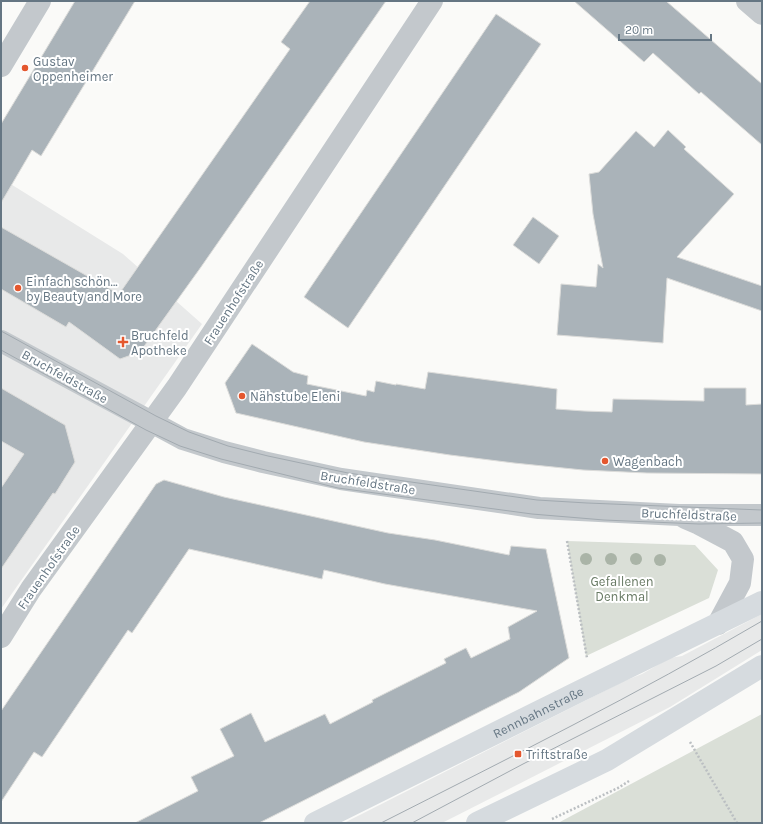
<svg xmlns="http://www.w3.org/2000/svg" width="763" height="824" viewBox="0 0 763 824" font-family="Karla,sans-serif">
<style>
.built{fill:#e8e9e9}
.green{fill:#dadfd7}
.building{fill:#aab3b9;stroke:#dcdcda}
.lines{fill:none;stroke-linecap:round;stroke-linejoin:round}
.path{stroke:#bbbfc2;stroke-width:2.5;stroke-dasharray:2 2;stroke-linecap:butt}
.minor{stroke:#c3c8cc;stroke-width:22}
.tertiary{stroke:#c3c8cc;stroke-width:22}
.secondary{stroke:#d6dbdf;stroke-width:22}
.tram{stroke:#a2aab0;stroke-width:1}
.tree{fill:#aab4a7}
.poi-dot{fill:#e4572e;stroke:#fff;stroke-width:1.5}
.labels{text-anchor:middle;stroke-width:4;stroke-linejoin:round;paint-order:stroke}
.poi-label{font-size:13px;fill:#657683;stroke:#fff;text-anchor:start}
.street-label{font-size:13px;fill:#657683;stroke:#fff}
.park-label{font-size:13px;fill:#687a64;stroke:#fff}
</style>
<rect width="100%" height="100%" fill="#fafaf8"/>
<!-- built -->
<path class="built" d="M 1,178 L 123,254 L 202,324 L 1,609 Z
M 762,614 L 762,650 L 670,707 L 442,823 L 344,823 L 624,681 L 642,674 L 670,658 L 682,656 Z"/>
<!-- green -->
<path class="green" d="M 567,541 L 695,545 L 718,570 L 709,598 L 586,656 Z
M 762,714 L 762,823 L 558,823 Z"/>
<!-- building -->
<path class="building" d="M 75,1 L 135,1 L 41,156 L 32,150 L 1,203 L 1,124 Z
M 310,1 L 386,1 L 201,267 L 140,352 L 120,359 L 69,322 L 66,327 L 1,289 L 1,227 L 119,294 L 290,49 L 281,42 Z
M 574,1 L 666,1 L 762,84 L 762,145 L 701,92 L 699,94 L 653,53 L 644,62 Z
M 496,14 L 541,44 L 348,328 L 304,297 Z
M 668,130 L 686,147 L 684,149 L 734,194 L 677,257 L 762,286 L 762,311 L 667,278 L 663,343 L 557,335 L 561,284 L 596,287 L 598,264 L 603,268 L 593,214 L 589,174 L 599,172 L 636,131 L 654,147 Z
M 533,217 L 559,236 L 539,264 L 513,245 Z
M 252,344 L 293,372 L 308,376 L 307,384 L 366,396 L 367,390 L 374,392 L 376,381 L 396,385 L 396,384 L 425,389 L 428,372 L 557,389 L 556,409 L 584,411 L 612,412 L 613,399 L 704,401 L 704,388 L 746,388 L 746,405 L 762,404 L 762,474 L 647,473 L 583,470 L 514,463 L 450,455 L 364,442 L 236,413 L 225,383 Z
M 1,388 L 65,425 L 75,462 L 55,494 L 53,493 L 1,569 L 1,488 L 24,454 L 1,441 Z
M 164,480 L 224,497 L 388,533 L 435,540 L 509,555 L 511,546 L 546,549 L 569,658 L 519,692 L 259,823 L 135,823 L 198,791 L 191,777 L 234,756 L 220,729 L 251,713 L 265,742 L 325,714 L 330,724 L 373,702 L 372,700 L 446,663 L 444,659 L 466,648 L 471,658 L 510,639 L 508,627 L 537,611 L 385,584 L 324,570 L 322,579 L 189,549 L 132,633 L 128,630 L 42,757 L 34,752 L 1,802 L 1,711 L 156,484 Z"/>
<g class="lines">
<!-- path -->
<path class="path" d="M 567,541 L 587,658
M 690,742 L 737,823
M 552,819 L 618,788 L 629,781"/>
<!-- minor -->
<path class="minor" d="M 747,1 L 762,14
M 1,66 L 40,1
M 1,637 L 31,589 L 177,387 L 432,1"/>
<!-- tertiary -->
<path class="tertiary" d="M 1,341 L 183,439 L 224,452 L 263,462 L 341,479 L 539,508 L 679,515 L 762,515
M 685,518 L 699,524 L 733,542 L 743,559 L 740,583 L 718,624"/>
<!-- secondary -->
<g class="secondary">
<path id="s1" d="M 315,823 L 580,691 L 762,602"/>
<path d="M 477,823 L 607,760 L 762,666"/>
</g>
<!-- tram -->
<path class="tram" d="M 1,331 L 156,416 L 189,432 L 228,446 L 268,456 L 348,473 L 537,500 L 587,503 L 762,510
M 1,350 L 146,430 L 180,446 L 221,459 L 338,488 L 532,514 L 604,520 L 699,524 L 762,523
M 381,823 C 509,758 638,694 762,621
M 412,823 L 523,764 L 716,666 L 762,639"/>
</g>
<!-- trees -->
<g class="tree">
<circle cx="586" cy="559" r="6"/>
<circle cx="611" cy="559" r="6"/>
<circle cx="636" cy="559" r="6"/>
<circle cx="660" cy="560" r="6"/>
</g>
<!-- markers -->
<g class="poi-dot">
<circle cx="25" cy="68" r="4"/>
<circle cx="18" cy="288" r="4"/>
<path d="M121 336h4v4h4v4h-4v4h-4v-4h-4v-4h4z"/>
<circle cx="242" cy="396" r="4"/>
<circle cx="605" cy="461" r="4"/>
<rect x="514" y="750" width="8" height="8" rx="2"/>
</g>
<g class="labels">
<!-- poi labels -->
<g class="poi-label">
<text x="33" y="66">Gustav<tspan x="33" dy="15">Oppenheimer</tspan></text>
<text x="26" y="286">Einfach schön...<tspan x="26" dy="15">by Beauty and More</tspan></text>
<text x="131" y="340">Bruchfeld<tspan x="131" dy="15">Apotheke</tspan></text>
<text x="250" y="401">Nähstube Eleni</text>
<text x="613" y="466">Wagenbach</text>
<text x="526" y="759">Triftstraße</text>
</g>
<!-- street labels -->
<g class="street-label">
<text transform="translate(233 302) rotate(-57)" y="5">Frauenhofstraße</text>
<text transform="translate(65 376) rotate(29)" y="5">Bruchfeldstraße</text>
<text transform="translate(368 482) rotate(9)" y="5">Bruchfeldstraße</text>
<text transform="translate(689 514) rotate(2)" y="5">Bruchfeldstraße</text>
<text transform="translate(48 567) rotate(-55)" y="5">Frauenhofstraße</text>
<text dy="5" stroke="none"><textPath href="#s1" startOffset="249">Rennbahnstraße</textPath></text>
</g>
<!-- park labels -->
<g class="park-label">
<text x="622" y="586">Gefallenen<tspan x="622" dy="15">Denkmal</tspan></text>
</g>
</g>
<!-- border -->
<rect width="763" height="824" fill="none" stroke="#657683" stroke-width="4"/>
<!-- scale -->
<path d="M619 34v6h92v-6" fill="none" stroke="#657683" stroke-width="2"/>
<text x="625" y="34" font-size="12" fill="#657683" stroke="#ffffff" stroke-width="3" paint-order="stroke">20 m</text>
</svg>
